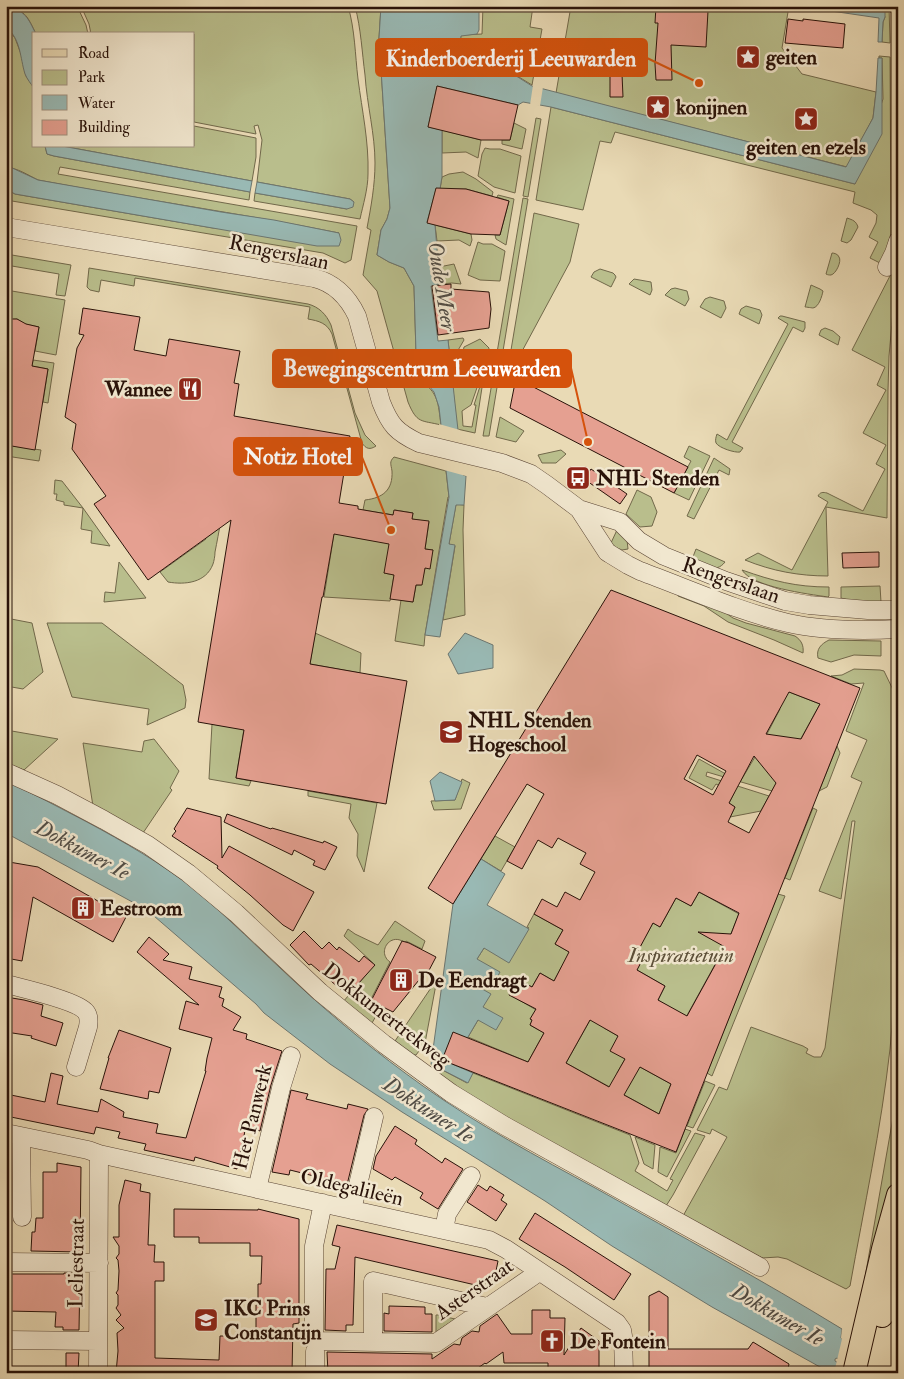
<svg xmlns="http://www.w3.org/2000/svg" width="904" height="1379" viewBox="0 0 904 1379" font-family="'IM FELL Double Pica',serif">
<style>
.green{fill:#b9be8c;stroke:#71684a}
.water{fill:#99b9b4;stroke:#6c7670}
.pier{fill:#e9dab5}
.building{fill:#e5a091;stroke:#291209;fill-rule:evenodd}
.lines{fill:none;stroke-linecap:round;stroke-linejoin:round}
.minor-casing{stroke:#594434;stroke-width:19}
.major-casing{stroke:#291209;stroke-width:24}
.minor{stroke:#f1e7cf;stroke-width:18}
.major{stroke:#e9dab5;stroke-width:22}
.labels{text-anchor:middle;stroke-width:5;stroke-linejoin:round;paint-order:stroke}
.poi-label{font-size:21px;font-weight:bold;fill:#291209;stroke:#f1e7cf;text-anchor:start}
.street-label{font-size:21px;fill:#291209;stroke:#f1e7cf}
.park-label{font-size:21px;font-style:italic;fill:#5b4e37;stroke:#f1e7cf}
.water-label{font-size:22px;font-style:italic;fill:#504c45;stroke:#f1e7cf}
.leader{fill:none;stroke:#d5520c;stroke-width:2}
.callout-dot{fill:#d5520c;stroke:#f1e7cf;stroke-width:2}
.callout{fill:#d5520c;stroke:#d5520c;stroke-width:2}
.callout-label{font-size:22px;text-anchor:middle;font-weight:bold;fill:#fff}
</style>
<rect width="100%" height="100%" fill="#e9dab5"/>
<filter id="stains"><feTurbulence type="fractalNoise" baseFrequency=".004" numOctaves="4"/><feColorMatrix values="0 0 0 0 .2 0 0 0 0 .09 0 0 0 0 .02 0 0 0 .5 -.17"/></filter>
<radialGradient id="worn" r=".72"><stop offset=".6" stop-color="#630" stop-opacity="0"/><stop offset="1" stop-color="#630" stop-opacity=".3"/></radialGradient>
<!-- green -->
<path class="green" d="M 7,6 L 77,6 L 86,25 L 88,34 L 36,34 C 27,16 27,12 7,6 Z
M 81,6 L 348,6 C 355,30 355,54 358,79 C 362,110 369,142 368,174 C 368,189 363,205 360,219 L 254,201 L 255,193 L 347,209 L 354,202 L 350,199 L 257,182 L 262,140 L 258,125 L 254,126 L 256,134 L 194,122 L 194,34 L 91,34 L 89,24 Z
M 355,6 L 381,6 L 379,38 L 390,208 L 387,219 L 381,230 L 377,255 L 389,262 L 404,268 L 414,286 L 416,353 L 419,380 C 439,392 438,404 441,425 C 421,420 417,424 408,402 L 377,291 L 363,275 L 371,230 L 367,228 C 371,207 375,185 375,163 C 375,134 367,105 365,75 C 362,52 361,29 355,6 Z
M 483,6 L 533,6 L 530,27 L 542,29 L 532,85 L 486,57 L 464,48 L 460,44 L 461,35 L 482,34 Z
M 571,6 L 789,6 L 782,48 L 802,74 L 876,92 L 873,118 L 847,167 L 556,93 Z
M 878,6 L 889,6 L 890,43 L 882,42 L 883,22 L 885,17 L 881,7 Z
M 6,27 L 15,38 L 21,54 L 26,76 L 34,88 L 34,146 L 45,146 L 47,154 L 54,156 L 250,192 L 249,200 L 60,167 L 58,174 L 357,226 L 351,260 L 345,263 L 323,253 L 6,200 L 6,189 L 15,194 L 213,228 L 339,233 C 239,213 138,199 38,180 C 28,175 17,168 6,167 Z
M 879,56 L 890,57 L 891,233 L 887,249 L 880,263 L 870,258 L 878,242 L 869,237 L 876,223 L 877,215 L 871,210 L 853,203 L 855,192 L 615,132 L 611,143 L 600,141 L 583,210 L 536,200 L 551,107 L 855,184 L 883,99 L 882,58 L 879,58 Z
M 536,118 L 541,119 L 528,197 L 523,196 Z
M 514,123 L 526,129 L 522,149 L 502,144 L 502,140 L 510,140 Z
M 194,126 L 256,138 L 256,157 L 252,181 L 62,146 L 194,146 Z
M 442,130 L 481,140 L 478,158 L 466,152 L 442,153 Z
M 485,148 L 490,149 L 500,149 L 521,156 L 515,193 L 494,187 L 478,176 L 482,154 Z
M 463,172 L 476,179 L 493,192 L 492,196 L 466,189 L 440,189 L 442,177 L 449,174 Z
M 498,195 L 514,199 L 506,245 L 496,239 L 495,235 L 500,235 L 509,201 L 497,197 Z
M 523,198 L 528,199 L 489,436 L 483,436 Z
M 534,213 L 579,224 L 570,262 L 520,355 L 511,350 Z
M 847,218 C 853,220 856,221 858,227 L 851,240 L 847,243 L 841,241 Z
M 435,225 L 471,234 L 472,240 L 470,246 L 459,240 L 437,241 Z
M 478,242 L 483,244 L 492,244 L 505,251 L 500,281 L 480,280 L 468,275 Z
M 832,253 C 834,253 838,254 839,257 C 842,261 836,274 831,275 C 829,275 828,275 826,274 Z
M 6,254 L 71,265 L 65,296 L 56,295 L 59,274 L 6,265 Z
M 454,264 L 461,284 L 452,283 L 440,284 L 439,267 Z
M 89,268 L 308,304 C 319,307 326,314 331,325 L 355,413 L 365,435 L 376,446 C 370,450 366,449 362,443 L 332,334 C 327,323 319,321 308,319 L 310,307 L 135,278 L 134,286 L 101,280 L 99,292 L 90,290 L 87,287 Z
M 600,269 L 613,273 L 615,275 L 616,277 L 611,287 L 591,277 L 594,272 Z
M 893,270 L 893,311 L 889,356 L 888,390 L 887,518 L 826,507 L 828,576 C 799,576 772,571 745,560 L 758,553 L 792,570 L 828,502 L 818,496 C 820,492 823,492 827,493 L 863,511 L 885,469 L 876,464 L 886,445 L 863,433 L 886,390 L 877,385 L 885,367 L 852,350 Z
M 634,279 L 651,282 L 652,290 L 650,295 L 629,284 Z
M 811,285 L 820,289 L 823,291 C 822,296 819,307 813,308 C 813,308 806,307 805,307 Z
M 675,288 L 687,291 L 689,299 L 685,306 L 665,295 L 671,289 Z
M 6,290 L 65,300 L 56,355 L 35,351 L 39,327 L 25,324 L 17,319 L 6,320 Z
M 710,297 L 724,301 L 726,308 L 721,318 L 700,307 L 705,299 Z
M 746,306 L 760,310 L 762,315 L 759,324 L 739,314 L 741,309 Z
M 780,316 L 782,316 L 805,322 L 805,328 L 803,332 L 793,327 L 732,442 L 743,448 L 740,452 C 735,453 719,448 716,443 C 715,440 716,437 717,434 L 727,440 L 730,434 L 788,324 L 778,318 Z
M 825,328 L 833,331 L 840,337 L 838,345 L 819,335 L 821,330 Z
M 463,338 L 464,340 L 457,352 L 452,353 L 454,368 L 458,368 L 462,356 L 467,361 L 464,378 L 472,385 L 476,377 L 480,379 L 471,405 L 462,411 L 463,426 L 472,427 L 476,405 L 474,405 L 482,380 L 483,381 L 475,433 L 457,429 L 448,340 Z
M 480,339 L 489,348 L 484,377 L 479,372 L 479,369 L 475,357 L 470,357 L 463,352 L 464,347 Z
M 33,360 L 54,363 L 48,403 L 43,402 L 48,369 L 32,366 Z
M 500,417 L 524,431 L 516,442 L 496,437 Z
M 6,445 L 41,450 L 39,461 L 6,456 Z
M 689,446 L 710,456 L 689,500 L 674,493 L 691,461 L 684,457 Z
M 561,450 L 566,454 L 556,463 L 542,463 L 538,455 Z
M 394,457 L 446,471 L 449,497 L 448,497 L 425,635 L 424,646 L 395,641 L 401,600 L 413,602 L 416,585 L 421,585 L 425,568 L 433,550 L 425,549 L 429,522 L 412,519 L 413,513 L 395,510 L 393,515 L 363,510 L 365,500 C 383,498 393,490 392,471 C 391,464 389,462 394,457 Z
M 714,458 L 730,469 L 729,475 L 719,470 L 694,519 L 687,516 Z
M 55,480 L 62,481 L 83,508 L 110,546 L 91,543 L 92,531 L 81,529 L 83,508 L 64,505 L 64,502 L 56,500 L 57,494 L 54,494 Z
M 637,490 L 651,497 L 657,512 L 652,526 L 640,527 L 626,514 Z
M 456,504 L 464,505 L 463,530 L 465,615 L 443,620 L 455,546 L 449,544 Z
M 221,520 C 219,531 217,542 215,552 C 215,556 214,561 213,564 C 206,583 185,585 168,582 L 160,572 L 206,539 L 202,534 Z
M 335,527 L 352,537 L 394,544 L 384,573 L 394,575 L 390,601 L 324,597 Z
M 617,530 L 627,540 L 628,549 L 622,550 L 610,545 Z
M 696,549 L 725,562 C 716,574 702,566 691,562 Z
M 119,562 L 146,598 L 104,602 L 105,592 L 115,593 Z
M 742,570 C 773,581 796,587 829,587 L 829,596 L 828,597 C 808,594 752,587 742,570 Z
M 880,586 L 881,602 L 863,604 L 841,598 L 841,587 Z
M 680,590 L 711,603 L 733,618 L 746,623 L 795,636 C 801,640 804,645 803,653 L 774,640 L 728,622 L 704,606 L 678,596 Z
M 6,618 L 32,623 L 43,672 L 23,689 L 6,686 Z
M 47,623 L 102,623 L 183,685 L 186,700 L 185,708 L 147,725 L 149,709 L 72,697 Z
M 315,633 L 361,653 L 360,673 L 310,664 Z
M 829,640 L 881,641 L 881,656 L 854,655 L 831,662 L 818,658 C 816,649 821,644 829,640 Z
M 854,669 L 880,670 L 884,671 L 896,696 L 894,962 C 894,991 893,1020 890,1049 C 881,1129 864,1208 850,1286 L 846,1289 L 787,1259 L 778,1257 L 762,1258 L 683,1216 L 727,1137 L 712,1129 L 710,1134 L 697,1130 L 719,1087 L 727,1090 L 751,1027 L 803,1046 L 808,1049 L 806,1053 L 814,1057 L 821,1057 L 825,1048 L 855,821 L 852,821 L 841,899 L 819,891 L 862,782 L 851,777 L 867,740 L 846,731 L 864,683 L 851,684 L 831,676 L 842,675 Z
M 743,674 L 820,704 L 772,791 L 707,772 L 706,776 L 769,796 L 761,811 L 730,817 L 735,807 L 729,803 L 734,793 L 716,784 L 712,790 L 689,778 L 699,759 L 740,782 L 755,757 L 780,709 L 772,704 Z
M 212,724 L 244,729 L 236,778 L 251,781 L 249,786 L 209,779 Z
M 6,730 L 58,739 L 24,770 L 6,763 Z
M 154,739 L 179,771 L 170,788 L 172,790 L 143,833 L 93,806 L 83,743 L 142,752 L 144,741 Z
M 837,746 L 840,753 L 827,787 L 819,791 Z
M 462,779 L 470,783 L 461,809 L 434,810 L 431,801 L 455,800 Z
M 308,791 L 377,803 L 364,872 L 357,856 L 358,834 L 349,818 L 351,804 L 308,796 Z
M 813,808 L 817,810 L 790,880 L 785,878 Z
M 495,836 L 515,847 L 501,871 L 481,859 Z
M 699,892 L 739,914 L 728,941 L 685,1019 L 658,1000 L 665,986 L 637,970 L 630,947 L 645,937 L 653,923 L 660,927 L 676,898 L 691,906 Z
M 778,894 L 785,896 L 712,1076 L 707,1073 Z
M 534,914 L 563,930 L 555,944 L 584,960 L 562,966 L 554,981 L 540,973 L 532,987 L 517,979 L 509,994 L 538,1011 L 530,1025 L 544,1033 L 528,1062 L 468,1037 L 478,1020 L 483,1007 L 477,986 L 481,979 L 477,959 L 484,948 L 529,928 L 527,927 Z
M 395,921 L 425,941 L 422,949 L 406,941 L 405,943 C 391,931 376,952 390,962 L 370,1001 L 381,1007 L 372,1023 L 343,1002 L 369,971 L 373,963 L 344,936 L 348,929 L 355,934 L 378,945 Z
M 437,979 L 425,1043 L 416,1055 L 413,1055 L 395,1041 Z
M 598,1006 L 612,1014 L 604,1028 L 618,1036 L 625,1059 L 617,1073 L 640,1067 L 671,1084 L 659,1114 L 566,1063 Z
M 431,1064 L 467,1083 L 473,1073 L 630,1135 L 639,1163 L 635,1171 L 667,1191 L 673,1180 L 670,1179 L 695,1133 L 705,1136 L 673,1195 L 666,1206 L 494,1113 L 435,1071 Z
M 705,1081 L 715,1085 L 693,1128 L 687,1126 Z
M 898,1089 L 898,1154 L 881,1243 L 857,1323 Z
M 685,1129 L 691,1131 L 667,1177 L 658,1172 L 660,1147 L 676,1153 Z
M 635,1137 L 655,1145 L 653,1169 L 644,1164 Z
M 436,1315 L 438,1315 L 455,1319 L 436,1332 Z"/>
<!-- water -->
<path class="water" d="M 6,6 C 25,10 28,18 36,34 L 34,34 L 34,88 C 31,84 27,79 25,74 C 20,58 21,39 6,27 Z
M 381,6 L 479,6 L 479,30 L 477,34 L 461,36 L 460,44 L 464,48 L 486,57 L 532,86 L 846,167 L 873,118 L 876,92 L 878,58 L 882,58 L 882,134 L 855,184 L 551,107 L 523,102 L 518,105 L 437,86 L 428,127 L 442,130 L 442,177 L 440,189 L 436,189 L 427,222 L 435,225 L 440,284 L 431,286 L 438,341 L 448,340 L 463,475 L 466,476 L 464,505 L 456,505 L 449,544 L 455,545 L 440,637 L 425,635 L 449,497 L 439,407 L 434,392 L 429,386 L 419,380 L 416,353 L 414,286 L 404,268 L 389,262 L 377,255 L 381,230 L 387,219 L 390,208 L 379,38 Z
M 797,6 L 881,7 L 885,12 L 885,17 L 883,22 L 882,42 L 878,42 L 879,18 Z
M 45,146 L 62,146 L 252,181 L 250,192 L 54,156 L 47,154 Z
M 8,166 L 38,180 L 221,212 L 274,220 L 339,233 L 341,240 L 339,246 L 317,246 L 15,194 L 6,189 L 6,167 Z
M 257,182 L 350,199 L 354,202 L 353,207 L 347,209 L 255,193 Z
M 465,633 L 493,645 L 493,668 L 458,674 L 448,654 Z
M 440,772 L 462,782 L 455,800 L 435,801 L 430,781 Z
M 6,781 C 34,794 60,808 87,822 C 124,842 161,863 194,889 C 229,918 261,951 294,981 C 335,1019 378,1054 423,1086 C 478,1125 538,1157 597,1189 C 679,1235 762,1280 842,1329 L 841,1338 L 898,1373 L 862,1373 L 837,1358 L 835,1359 L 835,1361 L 855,1373 L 829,1372 L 712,1307 L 612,1246 L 545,1201 L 402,1112 L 330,1064 L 264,1013 L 256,1004 L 147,910 L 6,833 Z
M 481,859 L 505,874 L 487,905 L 529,929 L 509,963 L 484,948 L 477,959 L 500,972 L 493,985 L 481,979 L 477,986 L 491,994 L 483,1007 L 503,1018 L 496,1030 L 478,1020 L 452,1064 L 473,1073 L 468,1083 L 431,1064 L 453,904 Z"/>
<!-- pier -->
<path class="pier" d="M 533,85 L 543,87 L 540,106 L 530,105 Z
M 439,424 L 460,430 L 466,476 L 444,470 Z
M 842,1329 L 845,1330 L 843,1337 L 890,1366 L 889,1373 L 834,1373 L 842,1339 L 841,1338 Z"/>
<!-- building -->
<path class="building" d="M 656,6 L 677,6 L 677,9 L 708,11 L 706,47 L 671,45 L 672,80 L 656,80 L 655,64 L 658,23 L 655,23 Z
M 788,19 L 803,21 L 803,19 L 845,24 L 843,48 L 785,43 Z
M 624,39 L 625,74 L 622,74 L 623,97 L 610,97 L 610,74 L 597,74 L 596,40 Z
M 437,86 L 518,105 L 510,140 L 481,140 L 428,127 Z
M 436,188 L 466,189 L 509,201 L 500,235 L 471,234 L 427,223 Z
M 451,284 L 451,289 L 489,292 L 491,309 L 489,328 L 438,335 L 432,286 Z
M 83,308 L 140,317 L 134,350 L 166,356 L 169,339 L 240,351 L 234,383 L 239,384 L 234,416 L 350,436 L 339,503 L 358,506 L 358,509 L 393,515 L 394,510 L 413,513 L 412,519 L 429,521 L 425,549 L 433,550 L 430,569 L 425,568 L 422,585 L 416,585 L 413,602 L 390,599 L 394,575 L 384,573 L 389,544 L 334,534 L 323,597 L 322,597 L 310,664 L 407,681 L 386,804 L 236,778 L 244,730 L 198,722 L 231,520 L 148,580 L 94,504 L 106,496 L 72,449 L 76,424 L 65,417 L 77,348 L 84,335 L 79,334 Z
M 6,319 L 17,319 L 26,324 L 39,327 L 32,366 L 48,369 L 35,450 L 6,445 Z
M 516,378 L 688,467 L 674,493 L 510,408 Z
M 591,469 L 627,494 L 620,504 L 584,479 Z
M 879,552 L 879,567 L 843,568 L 842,553 Z
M 611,590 L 860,688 L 676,1152 L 442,1060 L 453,1032 L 528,1062 L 544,1033 L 530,1025 L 532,1020 L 530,1019 L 536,1009 L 509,995 L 517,979 L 532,987 L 540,973 L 554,981 L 569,952 L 555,944 L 563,930 L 534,914 L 542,899 L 557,907 L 565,892 L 580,900 L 595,872 L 580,864 L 586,853 L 558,838 L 552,848 L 538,840 L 522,869 L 507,861 L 544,794 L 527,784 L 453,904 L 428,888 ZM 789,692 L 820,704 L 801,739 L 766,734 ZM 697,755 L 726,771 L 713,795 L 684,779 ZM 754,756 L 776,783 L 749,833 L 728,822 L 735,807 L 729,803 ZM 699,892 L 739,913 L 731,934 L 698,932 L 725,947 L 687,1016 L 658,1000 L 665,986 L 637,970 L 645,955 L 638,951 L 653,923 L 660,927 L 676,898 L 691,906 ZM 590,1020 L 618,1036 L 610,1051 L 625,1059 L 609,1087 L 566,1063 ZM 640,1067 L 671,1084 L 659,1114 L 624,1095 Z
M 187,808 L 221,817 L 222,858 L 229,846 L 314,892 L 293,931 L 283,925 L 250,895 L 217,868 L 218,866 L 172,836 L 176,831 L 174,829 Z
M 227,814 L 271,829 L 272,828 L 323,843 L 324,841 L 337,847 L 325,870 L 313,865 L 315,861 L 294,850 L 292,855 L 224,822 Z
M 9,862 L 38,867 L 126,917 L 113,942 L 33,897 L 22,961 L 6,958 L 6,879 Z
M 304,931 L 322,949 L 329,942 L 337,950 L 339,947 L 359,962 L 364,956 L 375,965 L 349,994 L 346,992 L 345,993 L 311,964 L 309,965 L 290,945 Z
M 149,937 L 169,954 L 163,960 L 192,967 L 189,979 L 222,987 L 219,997 L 224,999 L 222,1006 L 241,1017 L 233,1030 L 247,1034 L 246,1039 L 282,1051 L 271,1085 L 260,1131 L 246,1126 L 237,1169 L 195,1157 L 194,1161 L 144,1150 L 146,1144 L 118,1138 L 120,1132 L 96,1127 L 94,1134 L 6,1116 L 6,1094 L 45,1102 L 51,1073 L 63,1076 L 57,1104 L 98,1112 L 101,1099 L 124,1112 L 123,1117 L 158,1124 L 156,1133 L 186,1138 L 206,1071 L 205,1071 L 207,1058 L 212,1038 L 179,1029 L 186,1001 L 199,1005 L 137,952 Z
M 402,941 L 409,943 L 436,957 L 426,976 L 423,975 L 393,1012 L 371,1001 Z
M 6,997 L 24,1000 L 43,1005 L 41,1016 L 63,1023 L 56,1046 L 31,1038 L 32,1036 L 6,1032 Z
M 119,1030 L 171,1048 L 159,1093 L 149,1091 L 148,1099 L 100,1089 L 109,1058 L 108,1058 Z
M 291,1090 L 308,1094 L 306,1099 L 347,1109 L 348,1104 L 368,1109 L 364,1115 L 346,1189 L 329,1185 L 330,1180 L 290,1170 L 289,1175 L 272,1172 Z
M 395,1126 L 417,1140 L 415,1144 L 442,1163 L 445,1158 L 463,1169 L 438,1209 L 420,1198 L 423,1193 L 395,1177 L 392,1180 L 373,1169 L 376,1156 Z
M 57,1163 L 81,1167 L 80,1252 L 31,1251 L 32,1232 L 35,1232 L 36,1218 L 43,1218 L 43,1172 L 57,1172 Z
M 125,1180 L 141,1184 L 140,1191 L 150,1193 L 148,1245 L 155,1245 L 154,1262 L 164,1262 L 164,1281 L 155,1281 L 155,1358 L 219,1360 L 220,1336 L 256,1336 L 256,1305 L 258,1305 L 258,1284 L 261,1284 L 262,1256 L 250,1256 L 250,1243 L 199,1243 L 199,1237 L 174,1237 L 174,1209 L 258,1210 L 258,1209 L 299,1219 L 299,1323 L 293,1324 L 292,1373 L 116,1373 L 118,1351 L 117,1333 L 124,1328 L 116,1320 L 121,1315 L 116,1308 L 118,1305 L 118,1295 L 116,1293 L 118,1290 L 119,1271 L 118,1260 L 116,1258 L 119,1254 L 119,1246 L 113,1237 L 119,1237 L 119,1205 Z
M 478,1185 L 487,1191 L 490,1186 L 504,1195 L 501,1200 L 507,1204 L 496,1221 L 467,1202 Z
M 535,1213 L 631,1274 L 614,1300 L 565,1267 L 519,1239 Z
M 337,1225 L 498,1261 L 494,1281 L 486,1279 L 484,1287 L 355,1257 L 353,1325 L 346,1325 L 346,1331 L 325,1330 L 326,1269 L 335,1269 L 340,1247 L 332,1245 Z
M 64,1273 L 80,1273 L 79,1330 L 63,1330 L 63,1327 L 55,1327 L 56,1312 L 6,1311 L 6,1274 L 64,1274 Z
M 659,1291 L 668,1297 L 668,1349 L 748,1349 L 753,1342 L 789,1364 L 787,1373 L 649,1373 L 649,1296 Z
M 389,1306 L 425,1307 L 425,1314 L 432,1314 L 432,1332 L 384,1331 L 384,1313 L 389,1314 Z
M 532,1310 L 550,1310 L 550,1318 L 565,1318 L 564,1355 L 581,1328 L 599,1341 L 599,1373 L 548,1373 L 548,1363 L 504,1363 L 503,1352 L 486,1364 L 485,1363 L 471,1373 L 328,1373 L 327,1352 L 432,1354 L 432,1359 L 454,1344 L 460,1345 L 462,1338 L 472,1331 L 479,1332 L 480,1326 L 497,1314 L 511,1334 L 532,1334 Z
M 66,1353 L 79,1353 L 78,1373 L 66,1373 Z"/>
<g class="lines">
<defs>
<path id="minor" d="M 6,227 L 314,278 C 335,283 348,297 357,316 L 381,402 C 390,425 396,432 419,443 L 502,463 L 531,474 L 547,485 L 579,509 L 607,552 L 610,554 L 628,565 L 640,571 C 689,589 737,611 788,623 C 824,631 861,631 898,629
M 887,267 L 894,253 L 898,241
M 579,509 L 620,522 L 639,541 L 664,556 L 726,581 L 785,601 L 809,605 L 868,610 L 898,610
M 6,772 L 57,795 L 104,820 L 148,845 L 188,873 L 236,913 L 320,992 L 384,1044 L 451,1093 L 505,1126 L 760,1267
M 6,984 C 21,988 78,1001 86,1012 C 89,1016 89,1021 88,1027 L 76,1067
M 6,1133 L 88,1150 L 99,1154 L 489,1240 L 506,1249 L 617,1323 L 622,1330 L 623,1336 L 624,1373
M 21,1136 L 22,1217
M 257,1189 L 281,1088 L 291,1056
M 323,1203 L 314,1246 L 314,1336 L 315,1340 L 320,1341 L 436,1343 L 539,1272
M 352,1210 L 374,1117
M 444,1230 L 447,1214 L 471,1176
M 6,1262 L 99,1263
M 6,1340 L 98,1341
M 373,1342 L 373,1281 L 487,1307
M 98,1373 L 99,1154
M 315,1373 L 315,1351"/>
<path id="major" d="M 882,1316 L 898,1261
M 854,1373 L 883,1249 L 898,1195"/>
</defs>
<!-- minor casing -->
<use href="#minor" class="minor-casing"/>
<!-- major casing -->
<use href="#major" class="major-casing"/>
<!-- minor -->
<use href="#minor" class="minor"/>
<!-- major -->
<use href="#major" class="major"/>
</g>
<!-- icons -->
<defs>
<symbol id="sight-square" viewBox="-11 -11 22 22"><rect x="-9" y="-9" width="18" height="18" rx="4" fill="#8f2418" stroke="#f1e7cf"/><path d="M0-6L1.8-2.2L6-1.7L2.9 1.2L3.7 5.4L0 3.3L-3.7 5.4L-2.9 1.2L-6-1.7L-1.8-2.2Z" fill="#fff"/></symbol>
<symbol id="restaurant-square" viewBox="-11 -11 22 22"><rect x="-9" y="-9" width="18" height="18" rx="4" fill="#8f2418" stroke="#f1e7cf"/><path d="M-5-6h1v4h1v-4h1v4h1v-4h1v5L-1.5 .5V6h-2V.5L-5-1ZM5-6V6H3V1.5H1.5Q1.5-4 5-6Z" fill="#fff"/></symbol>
<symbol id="bus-square" viewBox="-11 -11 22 22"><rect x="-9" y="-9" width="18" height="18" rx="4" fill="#8f2418" stroke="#f1e7cf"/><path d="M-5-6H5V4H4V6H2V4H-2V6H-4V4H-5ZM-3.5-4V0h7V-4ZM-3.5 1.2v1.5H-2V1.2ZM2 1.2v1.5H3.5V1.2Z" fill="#fff"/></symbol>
<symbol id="university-square" viewBox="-11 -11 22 22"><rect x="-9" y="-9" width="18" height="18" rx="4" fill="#8f2418" stroke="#f1e7cf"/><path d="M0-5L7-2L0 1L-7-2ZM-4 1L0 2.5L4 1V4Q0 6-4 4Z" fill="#fff"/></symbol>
<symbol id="building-square" viewBox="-11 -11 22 22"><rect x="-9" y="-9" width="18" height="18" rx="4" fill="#8f2418" stroke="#f1e7cf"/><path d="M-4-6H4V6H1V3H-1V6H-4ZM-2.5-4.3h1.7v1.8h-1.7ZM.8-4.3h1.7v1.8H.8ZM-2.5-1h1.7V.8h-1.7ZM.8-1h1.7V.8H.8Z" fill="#fff"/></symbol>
<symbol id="school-square" viewBox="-11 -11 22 22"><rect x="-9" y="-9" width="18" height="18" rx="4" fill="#8f2418" stroke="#f1e7cf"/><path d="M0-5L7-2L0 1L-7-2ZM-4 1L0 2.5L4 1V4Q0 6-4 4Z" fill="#fff"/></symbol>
<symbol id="church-square" viewBox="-11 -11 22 22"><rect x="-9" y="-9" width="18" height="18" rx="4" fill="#8f2418" stroke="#f1e7cf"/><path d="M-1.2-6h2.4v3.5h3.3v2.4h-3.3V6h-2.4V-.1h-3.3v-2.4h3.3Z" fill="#fff"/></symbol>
</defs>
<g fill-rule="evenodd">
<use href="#sight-square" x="734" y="43" width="28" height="28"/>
<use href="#sight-square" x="644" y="93" width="28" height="28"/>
<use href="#sight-square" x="792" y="105" width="28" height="28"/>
<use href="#restaurant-square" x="176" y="375" width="28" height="28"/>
<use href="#bus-square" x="564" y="464" width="28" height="28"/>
<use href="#university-square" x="437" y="718" width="28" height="28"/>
<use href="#building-square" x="69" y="894" width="28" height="28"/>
<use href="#building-square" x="387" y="966" width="28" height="28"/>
<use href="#school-square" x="192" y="1306" width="28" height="28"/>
<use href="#church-square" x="538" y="1327" width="28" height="28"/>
</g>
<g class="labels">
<!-- poi labels -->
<g class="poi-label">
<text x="766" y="64">geiten</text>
<text x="676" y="114">konijnen</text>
<text x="806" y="154" text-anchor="middle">geiten en ezels</text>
<text x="172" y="396" text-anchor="end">Wannee</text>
<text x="596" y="485">NHL Stenden</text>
<text x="468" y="727">NHL Stenden<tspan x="468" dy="24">Hogeschool</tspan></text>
<text x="100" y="915">Eestroom</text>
<text x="418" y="987">De Eendragt</text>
<text x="224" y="1315">IKC Prins<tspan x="224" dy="24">Constantijn</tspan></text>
<text x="570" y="1348">De Fontein</text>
</g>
<!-- street labels -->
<g class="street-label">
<text transform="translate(279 252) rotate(12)" y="7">Rengerslaan</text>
<text transform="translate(731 580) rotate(19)" y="7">Rengerslaan</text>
<text transform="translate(387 1015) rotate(38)" y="7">Dokkumertrekweg</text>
<text transform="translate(252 1117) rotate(-76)" y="7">Het Panwerk</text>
<text transform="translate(352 1187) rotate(13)" y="7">Oldegalileën</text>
<text transform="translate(76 1263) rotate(-89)" y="7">Leliestraat</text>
<text transform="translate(474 1289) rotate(-35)" y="7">Asterstraat</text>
</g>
<!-- park labels -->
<g class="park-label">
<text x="681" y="962">Inspiratietuin</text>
</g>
<!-- water labels -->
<g class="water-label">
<text transform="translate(443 286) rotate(81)" y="8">Oude Meer</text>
<text transform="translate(83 849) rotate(28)" y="8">Dokkumer Ie</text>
<text transform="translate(429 1109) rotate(33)" y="8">Dokkumer Ie</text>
<text transform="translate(778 1314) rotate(30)" y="8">Dokkumer Ie</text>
</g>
</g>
<!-- callouts -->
<path class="leader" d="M699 83L647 58M588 442L571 368M391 530L362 457"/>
<g class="callout-dot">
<circle cx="699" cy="83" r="5"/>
<circle cx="588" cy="442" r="5"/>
<circle cx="391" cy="530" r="5"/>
</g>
<g class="callout">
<rect x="376" y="39" width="271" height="37" rx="5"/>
<rect x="273" y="350" width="298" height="37" rx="5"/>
<rect x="234" y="438" width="128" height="37" rx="5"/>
</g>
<g class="callout-label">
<text x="511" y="66">Kinderboerderij Leeuwarden</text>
<text x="422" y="376">Bewegingscentrum Leeuwarden</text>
<text x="298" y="464">Notiz Hotel</text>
</g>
<!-- margin -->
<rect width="904" height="1379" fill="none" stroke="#e9dab5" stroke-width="25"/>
<rect x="8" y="8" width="889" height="1364" fill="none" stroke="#291209" stroke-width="2.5"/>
<rect x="12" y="12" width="879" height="1354" fill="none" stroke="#291209"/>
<!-- legend -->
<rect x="32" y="32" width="162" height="115" fill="#f1e7cf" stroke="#a19280"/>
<rect x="42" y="49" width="25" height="8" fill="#e9dab5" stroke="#a19280"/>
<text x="78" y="58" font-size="15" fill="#291209">Road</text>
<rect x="42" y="70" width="25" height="15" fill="#b9be8c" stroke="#a19280"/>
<text x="78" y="82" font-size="15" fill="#291209">Park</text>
<rect x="42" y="95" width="25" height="15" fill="#99b9b4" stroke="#a19280"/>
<text x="78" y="108" font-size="15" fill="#291209">Water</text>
<rect x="42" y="120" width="25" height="15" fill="#e5a091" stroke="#a19280"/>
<text x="78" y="132" font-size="15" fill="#291209">Building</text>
<rect width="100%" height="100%" filter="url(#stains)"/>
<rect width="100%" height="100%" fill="url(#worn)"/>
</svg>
